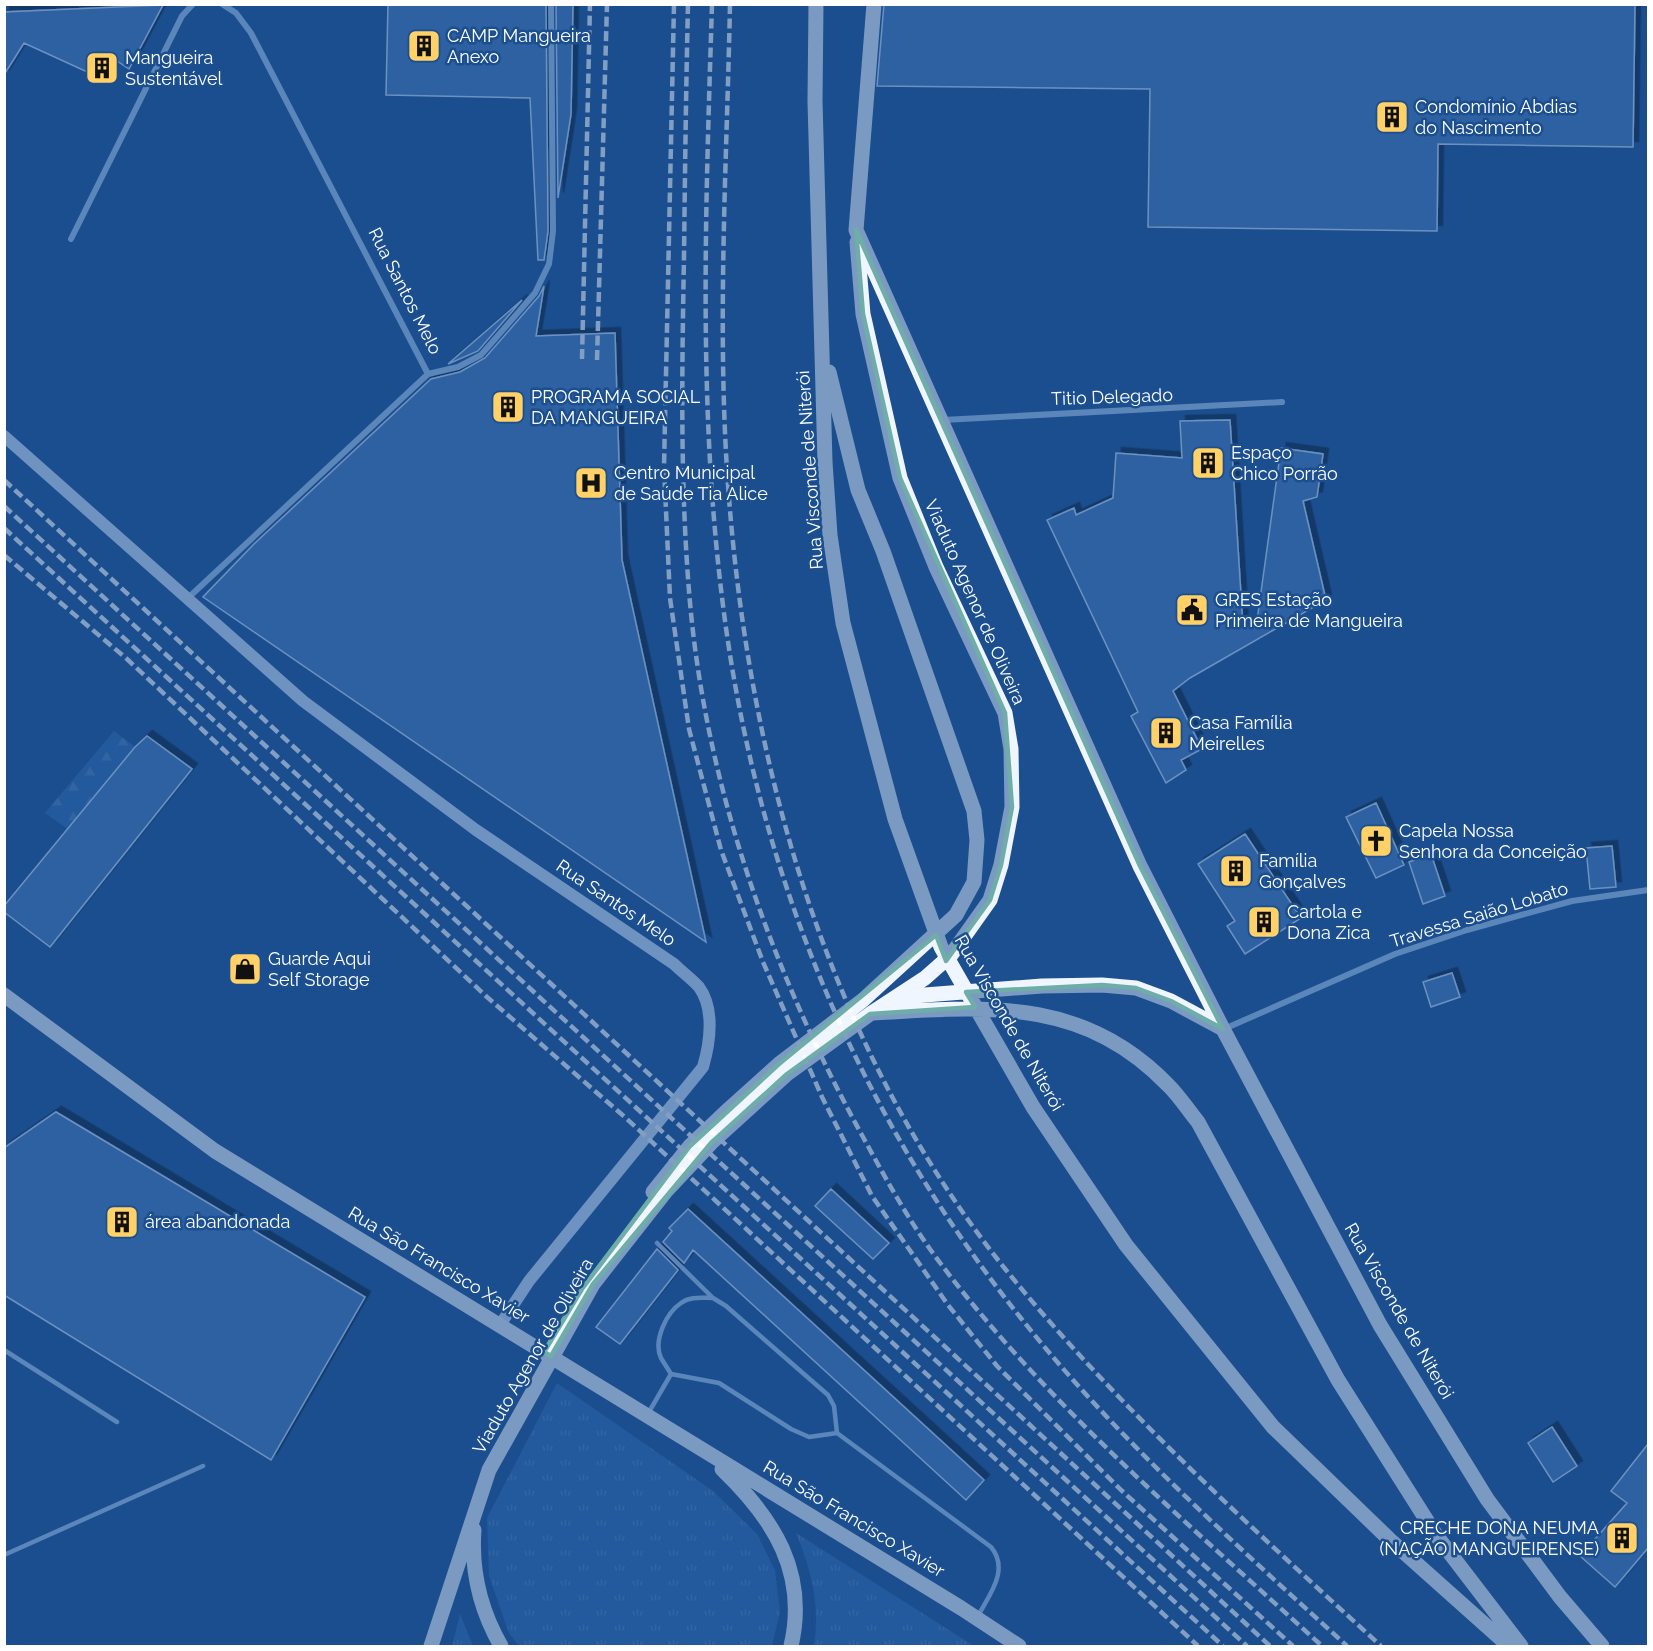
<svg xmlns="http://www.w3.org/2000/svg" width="1653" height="1651" viewBox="0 0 1653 1651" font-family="Raleway,sans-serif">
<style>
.grass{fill:url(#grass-tufts)}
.forest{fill:url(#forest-firs)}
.building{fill:#4478b7;stroke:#cfe3fa;stroke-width:1.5;filter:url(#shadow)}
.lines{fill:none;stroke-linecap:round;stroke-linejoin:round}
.service{stroke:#a9c9ee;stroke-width:4.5}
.minor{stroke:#a9c9ee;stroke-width:6}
.secondary{stroke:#d6e6fa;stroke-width:12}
.primary{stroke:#f0f6ff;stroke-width:15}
.rail{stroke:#fff;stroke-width:4.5;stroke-dasharray:10 4.5;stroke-linecap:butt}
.marked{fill:none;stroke:#6fada8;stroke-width:4.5;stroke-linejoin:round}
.labels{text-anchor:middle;stroke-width:5;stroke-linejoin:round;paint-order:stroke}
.poi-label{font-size:18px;fill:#fff;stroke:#1b4f8f;text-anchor:start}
.street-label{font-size:18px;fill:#fff;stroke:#1b4f8f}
</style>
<defs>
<pattern id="grass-tufts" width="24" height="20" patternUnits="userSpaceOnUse" patternTransform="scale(1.5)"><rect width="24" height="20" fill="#2e69ad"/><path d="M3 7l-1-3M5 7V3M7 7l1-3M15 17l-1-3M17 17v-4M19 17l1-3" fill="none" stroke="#4d80b9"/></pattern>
<pattern id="forest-firs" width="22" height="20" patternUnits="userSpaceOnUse" patternTransform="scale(1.5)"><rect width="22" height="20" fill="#2e69ad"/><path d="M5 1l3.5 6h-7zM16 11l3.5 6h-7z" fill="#4d80b9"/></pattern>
<filter id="shadow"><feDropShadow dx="5.5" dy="-5.5" stdDeviation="0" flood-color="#0009"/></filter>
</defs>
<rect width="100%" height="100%" fill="#1b4f8f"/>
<!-- grass -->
<path class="grass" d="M 557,1383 L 713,1491 L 757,1534 L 775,1570 L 780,1612 L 772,1646 L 519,1646 L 509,1633 L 489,1576 L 487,1518 Z
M 796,1533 L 974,1646 L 814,1646 C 820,1604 812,1572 796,1533 Z
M 460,1614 L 473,1646 L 452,1646 Z"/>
<!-- forest -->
<path class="forest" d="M 114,731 L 135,747 L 69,830 L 45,813 Z"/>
<!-- building -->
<path class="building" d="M 388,4 L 546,4 L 548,231 L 544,260 L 538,260 L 530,98 L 386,95 Z
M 556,4 L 573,4 L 571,114 L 558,198 Z
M 884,4 L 1635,4 L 1633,147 L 1438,144 L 1437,231 L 1148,227 L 1150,89 L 877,86 Z
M 163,5 L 129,69 L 117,61 L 107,81 L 24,43 L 4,75 L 4,12 Z
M 544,286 L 536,336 L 615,333 L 622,560 L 706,942 L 203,597 L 254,544 L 431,379 L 460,372 L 485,358 L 539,296 Z
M 522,300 L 478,351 L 448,364 Z
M 1230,420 L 1243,627 L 1256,628 L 1281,448 L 1323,454 L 1317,497 L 1303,501 L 1326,600 L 1190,678 L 1173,691 L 1202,749 L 1181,760 L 1186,770 L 1166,783 L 1131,716 L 1138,712 L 1047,520 L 1074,508 L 1076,515 L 1113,498 L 1116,453 L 1182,458 L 1180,421 Z
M 147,736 L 192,769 L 50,947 L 4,912 L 4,906 L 135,747 Z
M 1376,803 L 1404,865 L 1376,878 L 1346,817 Z
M 1245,834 L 1301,918 L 1245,954 L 1227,926 L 1235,921 L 1198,864 Z
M 1612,846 L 1616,887 L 1590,889 L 1586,848 Z
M 1431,854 L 1445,896 L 1423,904 L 1409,862 Z
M 1452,973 L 1460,997 L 1431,1007 L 1423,982 Z
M 56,1112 L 365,1297 L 271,1460 L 4,1295 L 4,1148 Z
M 831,1189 L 889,1243 L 873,1259 L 815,1206 Z
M 688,1209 L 984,1480 L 966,1500 L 693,1250 L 684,1263 L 663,1242 L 672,1231 L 669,1228 Z
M 657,1249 L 678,1270 L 620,1344 L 596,1327 Z
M 1552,1427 L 1577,1466 L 1553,1482 L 1528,1443 Z
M 1648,1444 L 1648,1548 L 1615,1587 L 1580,1556 L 1627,1503 L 1611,1491 Z"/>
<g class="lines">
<!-- service -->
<path class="service" d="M 657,1243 L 713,1298 L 726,1306 L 828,1395 L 834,1406 L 837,1433
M 4,1350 L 117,1422
M 671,1374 C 668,1369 664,1363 661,1358 C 653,1341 666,1313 681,1303 C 690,1296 702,1298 713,1298
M 649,1412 L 671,1374 L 719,1383 L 791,1429 L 809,1437 L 837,1433 L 991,1547 C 1010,1570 989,1595 978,1616
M 4,1555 L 203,1466"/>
<!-- minor -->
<path class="minor" d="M 222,4 L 236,13 L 251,33 L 428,374
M 71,239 L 182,16 L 193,4
M 428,374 L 458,367 L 481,355 L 535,293 L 549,264 L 553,231 L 551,4
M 943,420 L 1282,402
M 188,598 L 428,374
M 1224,1029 L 1395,954 L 1467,930 L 1572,901 L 1648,890"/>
<!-- secondary -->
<path class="secondary" d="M 4,436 L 303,701 L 476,830 L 674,964 C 682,972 692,979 699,987 C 715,1009 710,1043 703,1067 L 529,1281 L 500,1325"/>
<!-- primary -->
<path class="primary" d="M 816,4 L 815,101 L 825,462 L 830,535 L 843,623 L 895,819 L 941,947 L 1033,1107 L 1126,1245 L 1273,1427 L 1389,1539 L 1509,1646
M 874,4 L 856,230 L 1140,866 L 1223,1029 L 1380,1325 L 1487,1499 L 1560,1597 L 1602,1646
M 4,995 L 215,1151 L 961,1608 L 1019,1646
M 899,997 L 1042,986 L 1102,985 L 1136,988 L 1171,1001 L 1223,1029
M 873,1013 C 986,1007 1083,996 1169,1086 C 1180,1097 1188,1110 1198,1122 L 1338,1380 L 1436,1535 L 1521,1646
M 653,1192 L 690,1146 L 729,1109 L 779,1064 L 863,1000 L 956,915 L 974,882 L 977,840 L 974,811 L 883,551 L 858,490 L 829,372
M 722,1469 C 774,1519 808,1573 791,1646
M 474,1530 C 471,1571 481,1611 501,1646
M 431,1646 L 489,1470 L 593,1284 L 666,1191 L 711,1143 L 787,1074 L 870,1014 L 925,978 L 951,955 L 990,900 L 1001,865 L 1012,807 L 1011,749 L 1005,713 L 936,567 L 900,478 L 863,314 L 857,242"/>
<!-- rail -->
<path class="rail" d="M 674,4 L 664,467 L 670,598 L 689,729 L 721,850 L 763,962 L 822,1097 L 872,1196 L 948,1305 L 997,1366 L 1121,1490 L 1293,1646
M 688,4 C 686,88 685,172 684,256 C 682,368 680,479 689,591 C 704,782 771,970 863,1137 C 887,1181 911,1225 941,1264 C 1047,1405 1192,1527 1322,1646
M 712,4 C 706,199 698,395 721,589 C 752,858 851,1105 1020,1317 C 1116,1438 1233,1542 1347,1646
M 730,4 C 727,153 718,304 726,453 C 742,743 821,1040 1006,1270 C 1118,1408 1251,1527 1381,1646
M 582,359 L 590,4
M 597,360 L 607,4
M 4,480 L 1270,1646
M 4,506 L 1247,1646
M 4,528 L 1223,1646
M 4,555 L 127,659 L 487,997 L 627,1119 L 1198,1646"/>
</g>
<!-- marked area -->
<path d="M0 0H1653V1651H0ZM 856,230 L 1140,866 L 1223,1029 L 1171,1001 L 1136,988 L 1102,985 L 966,992 L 975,1007 L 870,1014 L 787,1074 L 711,1143 L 593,1284 L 551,1356 L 544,1352 L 582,1289 L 690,1146 L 779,1064 L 936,935 L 946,961 L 990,900 L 1001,865 L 1012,807 L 1005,713 L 900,478 L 863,314 Z" fill="#1b4f8f" fill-opacity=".55" fill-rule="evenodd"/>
<path class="marked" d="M 856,230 L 1140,866 L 1223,1029 L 1171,1001 L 1136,988 L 1102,985 L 966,992 L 975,1007 L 870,1014 L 787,1074 L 711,1143 L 593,1284 L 551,1356 L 544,1352 L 582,1289 L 690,1146 L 779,1064 L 936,935 L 946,961 L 990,900 L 1001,865 L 1012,807 L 1005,713 L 900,478 L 863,314 Z"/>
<!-- icons -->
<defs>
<symbol id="building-square" viewBox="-11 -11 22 22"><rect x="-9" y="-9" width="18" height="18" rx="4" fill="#ffd166" stroke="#1b4f8f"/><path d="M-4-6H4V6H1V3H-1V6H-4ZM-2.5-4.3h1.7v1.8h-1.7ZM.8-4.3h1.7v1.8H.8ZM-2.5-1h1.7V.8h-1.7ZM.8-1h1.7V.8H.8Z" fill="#111"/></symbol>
<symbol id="hospital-square" viewBox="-11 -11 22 22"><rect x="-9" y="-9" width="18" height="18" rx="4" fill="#ffd166" stroke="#1b4f8f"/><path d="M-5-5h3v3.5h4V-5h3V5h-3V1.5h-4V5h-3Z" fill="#111"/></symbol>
<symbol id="civic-square" viewBox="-11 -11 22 22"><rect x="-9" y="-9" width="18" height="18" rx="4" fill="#ffd166" stroke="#1b4f8f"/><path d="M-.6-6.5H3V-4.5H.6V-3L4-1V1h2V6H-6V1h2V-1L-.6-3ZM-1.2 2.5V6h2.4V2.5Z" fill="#111"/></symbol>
<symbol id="church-square" viewBox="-11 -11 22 22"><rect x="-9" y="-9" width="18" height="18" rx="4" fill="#ffd166" stroke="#1b4f8f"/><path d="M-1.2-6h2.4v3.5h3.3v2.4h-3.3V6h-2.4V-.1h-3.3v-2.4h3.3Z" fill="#111"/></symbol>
<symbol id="shop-square" viewBox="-11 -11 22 22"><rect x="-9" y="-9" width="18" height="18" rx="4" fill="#ffd166" stroke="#1b4f8f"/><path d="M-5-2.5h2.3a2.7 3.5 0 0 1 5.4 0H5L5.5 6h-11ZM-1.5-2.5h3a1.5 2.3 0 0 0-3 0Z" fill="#111"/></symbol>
</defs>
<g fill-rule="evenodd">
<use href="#building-square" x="405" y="27" width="38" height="38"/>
<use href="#building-square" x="83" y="49" width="38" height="38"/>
<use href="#building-square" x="1373" y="98" width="38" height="38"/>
<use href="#building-square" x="489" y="388" width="38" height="38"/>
<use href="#building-square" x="1189" y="444" width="38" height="38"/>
<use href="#hospital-square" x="572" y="464" width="38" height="38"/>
<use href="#civic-square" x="1173" y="591" width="38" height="38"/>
<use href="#building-square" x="1147" y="714" width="38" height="38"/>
<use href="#church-square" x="1357" y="822" width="38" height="38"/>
<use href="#building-square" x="1217" y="852" width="38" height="38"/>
<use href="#building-square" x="1245" y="903" width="38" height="38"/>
<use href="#shop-square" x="226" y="950" width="38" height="38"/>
<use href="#building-square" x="103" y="1203" width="38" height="38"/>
<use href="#building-square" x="1603" y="1519" width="38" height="38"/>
</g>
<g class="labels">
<!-- poi labels -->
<g class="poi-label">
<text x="447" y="42">CAMP Mangueira<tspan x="447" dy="21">Anexo</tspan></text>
<text x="125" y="64">Mangueira<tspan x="125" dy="21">Sustentável</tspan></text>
<text x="1415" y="113">Condomínio Abdias<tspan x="1415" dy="21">do Nascimento</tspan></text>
<text x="531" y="403">PROGRAMA SOCIAL<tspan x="531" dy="21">DA MANGUEIRA</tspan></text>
<text x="1231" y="459">Espaço<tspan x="1231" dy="21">Chico Porrão</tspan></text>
<text x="614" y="479">Centro Municipal<tspan x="614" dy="21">de Saúde Tia Alice</tspan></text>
<text x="1215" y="606">GRES Estação<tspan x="1215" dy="21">Primeira de Mangueira</tspan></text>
<text x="1189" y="729">Casa Família<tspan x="1189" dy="21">Meirelles</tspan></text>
<text x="1399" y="837">Capela Nossa<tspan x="1399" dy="21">Senhora da Conceição</tspan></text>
<text x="1259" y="867">Família<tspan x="1259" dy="21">Gonçalves</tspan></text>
<text x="1287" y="918">Cartola e<tspan x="1287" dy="21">Dona Zica</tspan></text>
<text x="268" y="965">Guarde Aqui<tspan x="268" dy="21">Self Storage</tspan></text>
<text x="145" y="1228">área abandonada</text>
<text x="1599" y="1534" text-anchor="end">CRECHE DONA NEUMA<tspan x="1599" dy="21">(NAÇÃO MANGUEIRENSE)</tspan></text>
</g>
<!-- street labels -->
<g class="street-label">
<text transform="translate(405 291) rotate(63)" y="6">Rua Santos Melo</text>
<text transform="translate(1112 397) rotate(-2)" y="6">Titio Delegado</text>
<text transform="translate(810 470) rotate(-94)" y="6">Rua Visconde de Niterói</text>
<text transform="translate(975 602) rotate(66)" y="6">Viaduto Agenor de Oliveira</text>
<text transform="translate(616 903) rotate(34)" y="6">Rua Santos Melo</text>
<text transform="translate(1479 915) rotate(-17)" y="6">Travessa Saião Lobato</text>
<text transform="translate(1009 1023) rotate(60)" y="6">Rua Visconde de Niterói</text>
<text transform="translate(439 1265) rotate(31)" y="6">Rua São Francisco Xavier</text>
<text transform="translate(1399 1311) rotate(60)" y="6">Rua Visconde de Niterói</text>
<text transform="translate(533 1356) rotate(-60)" y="6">Viaduto Agenor de Oliveira</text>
<text transform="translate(854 1519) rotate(31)" y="6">Rua São Francisco Xavier</text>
</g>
</g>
<!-- border -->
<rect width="1653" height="1651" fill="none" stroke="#ffffff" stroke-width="12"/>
</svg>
